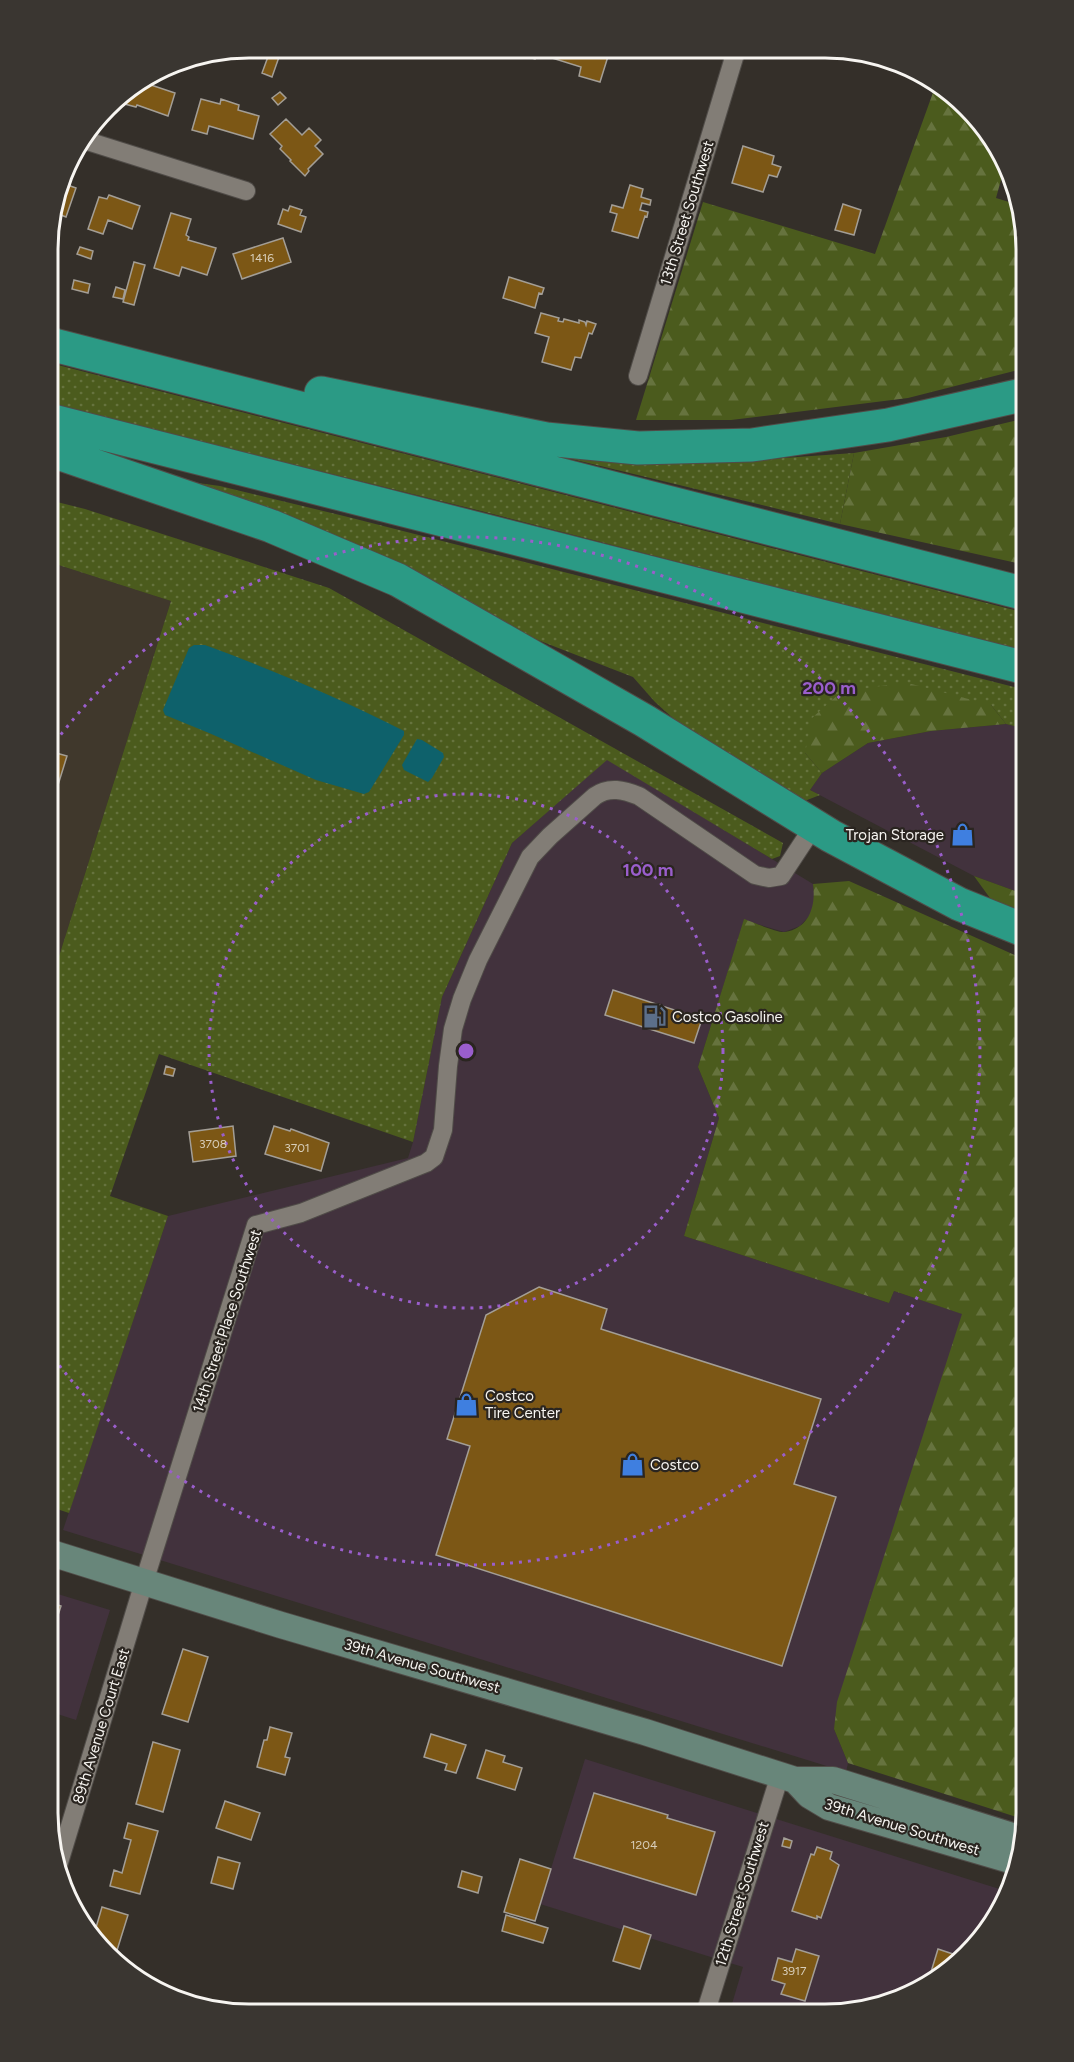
<svg xmlns="http://www.w3.org/2000/svg" width="1074" height="2062" viewBox="0 0 1074 2062" font-family="Figtree,sans-serif">
<style>
.commercial{fill:#42323d}
.built{fill:#40382c}
.grass{fill:url(#grass-dots)}
.forest{fill:url(#forest-firs)}
.water{fill:#0e616b}
.building{fill:#7c5715;stroke:#a39e96;stroke-width:1.5}
.lines{fill:none;stroke-linecap:round;stroke-linejoin:round}
.street-casing{stroke:#504c48;stroke-width:20}
.secondary-casing{stroke:#504c48;stroke-width:28}
.highway-casing{stroke:#504c48;stroke-width:35}
.street{stroke:#827d76;stroke-width:18}
.secondary{stroke:#68867a;stroke-width:26}
.highway{stroke:#2b9a85;stroke-width:33}
.ring{fill:none;stroke:#9a5ecc;stroke-width:3;stroke-dasharray:3 6}
.labels{text-anchor:middle;stroke-width:4.5;stroke-linejoin:round;paint-order:stroke}
.number-label{font-size:12px;fill:#d8ceba}
.street-label{font-size:15px;fill:#f7f5f1;stroke:#2a2520}
.poi-label{font-size:15px;fill:#f7f5f1;stroke:#2a2520;text-anchor:start}
.rim{fill:none;stroke:#f7f5f1;stroke-width:3}
.centre{fill:#9a5ecc;stroke:#2a2520;stroke-width:3}
.ring-label{font-size:18px;text-anchor:middle;font-weight:bold;fill:#9a5ecc;stroke:#2a2520;stroke-width:4.5;stroke-linejoin:round;paint-order:stroke}
</style>
<defs>
<pattern id="grass-dots" width="8" height="8" patternUnits="userSpaceOnUse" patternTransform="scale(1.5)"><rect width="8" height="8" fill="#4b5b1d"/><path d="M2 2h.1M6 6h.1" fill="none" stroke="#66733e" stroke-width="1.8" stroke-linecap="round"/></pattern>
<pattern id="forest-firs" width="22" height="20" patternUnits="userSpaceOnUse" patternTransform="scale(1.5)"><rect width="22" height="20" fill="#4b5b1d"/><path d="M5 1l3.5 6h-7zM16 11l3.5 6h-7z" fill="#66733e"/></pattern>
</defs>
<rect width="100%" height="100%" fill="#342f29"/>
<!-- commercial -->
<path class="commercial" d="M 1006,724 L 1026,729 L 1026,895 L 974,876 L 810,790 L 822,773 L 868,743 L 931,731 Z
M 607,759 L 813,884 L 815,897 L 811,914 L 800,926 L 784,932 L 744,920 L 698,1067 L 719,1118 L 684,1236 L 889,1303 L 894,1291 L 963,1314 L 889,1543 L 834,1729 L 848,1763 L 846,1772 L 63,1530 L 168,1216 L 408,1158 L 413,1142 L 442,997 L 512,843 Z
M 48,1591 L 110,1610 L 76,1720 L 48,1711 Z
M 585,1759 L 1009,1892 L 984,1935 L 937,1980 L 889,2003 L 824,2014 L 729,2014 L 743,1967 L 540,1904 Z"/>
<!-- built -->
<path class="built" d="M 49,562 L 171,601 L 49,988 Z"/>
<!-- grass -->
<path class="grass" d="M 50,363 L 1026,613 L 1026,652 L 485,512 L 50,404 Z
M 526,448 L 755,460 L 854,453 L 840,524 Z
M 198,483 L 220,486 L 348,517 L 1026,690 L 1026,729 L 1006,724 L 991,705 L 805,753 L 822,773 L 810,790 L 820,795 L 802,802 L 770,778 L 695,738 L 655,702 L 633,677 L 530,637 L 208,490 Z
M 49,500 L 85,509 L 329,588 L 783,843 L 780,856 L 772,859 L 607,760 L 512,843 L 442,997 L 413,1142 L 159,1054 L 110,1196 L 168,1216 L 69,1513 L 48,1506 L 49,988 L 171,601 L 49,562 Z"/>
<!-- forest -->
<path class="forest" d="M 935,87 L 957,98 L 1004,169 L 996,198 L 1019,205 L 1026,250 L 1026,368 L 908,398 L 731,420 L 636,420 L 703,202 L 875,254 Z
M 1026,418 L 1026,565 L 840,524 L 854,453 L 946,437 Z
M 904,682 L 991,705 L 1006,724 L 931,731 L 868,743 L 822,773 L 805,753 L 812,718 L 840,693 Z
M 974,876 L 1026,895 L 1026,917 L 995,905 Z
M 849,881 L 1026,960 L 1026,1820 L 848,1763 L 834,1729 L 837,1702 L 962,1314 L 894,1291 L 889,1303 L 684,1236 L 719,1118 L 698,1067 L 744,919 C 753,922 777,933 785,932 C 810,928 816,905 813,884 Z"/>
<!-- water -->
<path class="water" d="M 194,645 L 205,645 C 273,670 339,698 404,731 L 404,735 L 369,792 L 364,794 L 316,780 L 209,733 L 165,715 L 163,710 L 189,648 Z
M 417,739 L 422,740 L 443,753 L 444,757 L 432,778 L 428,782 L 404,770 L 402,765 Z"/>
<!-- building -->
<path class="building" d="M 488,49 L 504,50 L 502,56 L 487,52 Z
M 507,50 L 538,50 L 535,59 Z
M 554,50 L 610,50 L 600,82 L 579,76 L 581,67 L 552,58 Z
M 269,54 L 279,57 L 272,77 L 262,73 Z
M 142,82 L 175,93 L 168,116 L 137,105 L 136,107 L 117,102 L 118,98 Z
M 280,92 L 286,98 L 278,105 L 272,98 Z
M 201,99 L 220,104 L 221,99 L 239,105 L 238,110 L 259,116 L 253,139 L 209,126 L 207,134 L 192,130 Z
M 286,119 L 302,135 L 309,128 L 321,140 L 315,146 L 323,154 L 308,169 L 309,171 L 305,176 L 290,161 L 291,160 L 280,149 L 282,146 L 270,134 Z
M 743,146 L 774,156 L 772,164 L 781,167 L 777,177 L 769,175 L 763,192 L 732,183 Z
M 62,183 L 76,188 L 66,217 L 53,212 Z
M 630,185 L 643,189 L 641,197 L 651,200 L 650,205 L 642,203 L 640,210 L 648,212 L 647,217 L 645,216 L 638,238 L 612,231 L 617,214 L 610,212 L 612,205 L 623,208 Z
M 109,195 L 140,206 L 132,229 L 108,220 L 103,234 L 88,229 L 99,197 L 107,199 Z
M 843,204 L 861,210 L 854,235 L 835,230 Z
M 290,206 L 302,210 L 300,215 L 306,217 L 301,232 L 278,224 L 283,209 L 288,211 Z
M 171,213 L 191,219 L 186,235 L 189,237 L 188,240 L 216,248 L 207,275 L 182,267 L 179,276 L 154,268 Z
M 283,238 L 291,262 L 242,279 L 233,254 Z
M 80,247 L 93,251 L 91,259 L 77,254 Z
M 134,262 L 145,265 L 134,305 L 123,302 Z
M 509,277 L 544,288 L 542,294 L 539,293 L 535,308 L 503,298 Z
M 74,280 L 90,284 L 88,293 L 72,289 Z
M 116,287 L 125,290 L 123,299 L 113,297 Z
M 541,313 L 559,318 L 558,321 L 563,322 L 564,319 L 579,323 L 579,320 L 585,322 L 586,325 L 587,321 L 596,324 L 592,334 L 589,333 L 581,358 L 575,357 L 571,370 L 542,362 L 549,337 L 535,333 Z
M 49,751 L 67,756 L 49,814 Z
M 613,990 L 702,1019 L 694,1043 L 605,1015 Z
M 166,1066 L 175,1069 L 173,1076 L 164,1074 Z
M 233,1126 L 236,1156 L 193,1162 L 189,1132 Z
M 274,1126 L 290,1131 L 291,1129 L 329,1143 L 321,1171 L 265,1154 Z
M 539,1287 L 607,1309 L 601,1329 L 821,1399 L 794,1484 L 836,1497 L 782,1666 L 436,1555 L 470,1446 L 447,1439 L 486,1315 Z
M 48,1602 L 61,1606 L 48,1646 Z
M 183,1649 L 208,1657 L 188,1722 L 162,1714 Z
M 270,1727 L 292,1733 L 285,1757 L 290,1758 L 285,1775 L 257,1767 L 264,1740 L 267,1740 Z
M 431,1734 L 466,1745 L 456,1773 L 445,1770 L 447,1764 L 424,1757 Z
M 153,1742 L 180,1750 L 163,1812 L 136,1804 Z
M 486,1750 L 505,1756 L 503,1762 L 522,1768 L 515,1790 L 477,1778 Z
M 594,1793 L 668,1815 L 667,1818 L 715,1832 L 696,1895 L 574,1858 Z
M 225,1801 L 260,1813 L 251,1840 L 216,1828 Z
M 128,1823 L 158,1831 L 140,1894 L 110,1886 L 114,1870 L 122,1873 L 131,1840 L 124,1838 Z
M 784,1838 L 792,1841 L 790,1848 L 782,1846 Z
M 817,1847 L 832,1852 L 830,1859 L 839,1865 L 821,1918 L 817,1916 L 817,1919 L 792,1911 L 811,1854 L 814,1855 Z
M 218,1857 L 240,1863 L 233,1889 L 211,1883 Z
M 520,1859 L 551,1869 L 535,1921 L 504,1912 Z
M 462,1871 L 482,1877 L 478,1893 L 458,1887 Z
M 102,1907 L 128,1915 L 114,1960 L 95,1931 Z
M 506,1915 L 548,1928 L 543,1943 L 502,1931 Z
M 624,1926 L 651,1935 L 640,1969 L 613,1961 Z
M 796,1949 L 819,1956 L 805,2001 L 781,1994 L 785,1984 L 772,1980 L 778,1958 L 792,1962 Z
M 938,1949 L 956,1955 L 957,1952 L 964,1954 L 937,1980 L 927,1985 Z"/>
<g class="lines">
<defs>
<path id="street" d="M 84,140 L 246,191
M 638,376 L 736,51
M 57,1869 L 144,1582 L 256,1225 L 301,1213 L 426,1163 L 434,1157 L 443,1130 L 448,1066 L 453,1029 L 462,999 L 478,960 L 530,857 L 550,836 L 595,796 C 609,786 624,790 639,796 L 755,875 L 769,878 L 781,876 L 806,838
M 705,2014 L 780,1775"/>
<path id="secondary" d="M 48,1552 L 281,1625 L 645,1732 L 795,1780 L 833,1780 L 1022,1839
M 795,1780 L 809,1795 L 829,1807 L 1017,1862"/>
<path id="highway" d="M 50,344 L 1026,594
M 321,393 L 546,439 L 638,448 L 752,445 L 888,425 L 1026,394
M 49,420 L 1026,668
M 49,450 L 271,526 L 398,580 L 645,721 L 831,836 L 959,904 L 1026,931"/>
</defs>
<!-- street casing -->
<use href="#street" class="street-casing"/>
<!-- secondary casing -->
<use href="#secondary" class="secondary-casing"/>
<!-- highway casing -->
<use href="#highway" class="highway-casing"/>
<!-- street -->
<use href="#street" class="street"/>
<!-- secondary -->
<use href="#secondary" class="secondary"/>
<!-- highway -->
<use href="#highway" class="highway"/>
</g>
<!-- distance rings -->
<g class="ring">
<circle cx="466" cy="1051" r="257"/>
<path d="M50 749A514 514 0 1 1 50 1353"/>
</g>
<!-- icons -->
<defs>
<symbol id="shop-bare" viewBox="-9 -9 18 18"><path d="M-5-2.5h2.3a2.7 3.5 0 0 1 5.4 0H5L5.5 6h-11ZM-1.5-2.5h3a1.5 2.3 0 0 0-3 0Z" fill="#3f7fe0" stroke="#2a2520" stroke-width="2.5" paint-order="stroke"/></symbol>
<symbol id="fuel-bare" viewBox="-9 -9 18 18"><path d="M-5.5-6h7V0h2V4h1.3V-2.5L3-4.5l.8-.8L6-3V5H2.5V1h-1V6h-7ZM-4.2-4.7v3.2H.2V-4.7Z" fill="#5c6f8a" stroke="#2a2520" stroke-width="2.5" paint-order="stroke"/></symbol>
</defs>
<g fill-rule="evenodd">
<use href="#shop-bare" x="946" y="818" width="33" height="33"/>
<use href="#fuel-bare" x="638" y="1000" width="33" height="33"/>
<use href="#shop-bare" x="450" y="1388" width="33" height="33"/>
<use href="#shop-bare" x="616" y="1448" width="33" height="33"/>
</g>
<g class="labels">
<!-- number labels -->
<g class="number-label">
<text x="262" y="262">1416</text>
<text x="213" y="1148">3708</text>
<text x="297" y="1152">3701</text>
<text x="644" y="1849">1204</text>
<text x="794" y="1975">3917</text>
</g>
<!-- street labels -->
<g class="street-label">
<text transform="translate(687 213) rotate(-73)" y="5">13th Street Southwest</text>
<text transform="translate(227 1321) rotate(-72)" y="5">14th Street Place Southwest</text>
<text transform="translate(422 1666) rotate(16)" y="5">39th Avenue Southwest</text>
<text transform="translate(101 1726) rotate(-73)" y="5">89th Avenue Court East</text>
<text transform="translate(902 1827) rotate(17)" y="5">39th Avenue Southwest</text>
<text transform="translate(742 1894) rotate(-73)" y="5">12th Street Southwest</text>
</g>
<!-- poi labels -->
<g class="poi-label">
<text x="944" y="840" text-anchor="end">Trojan Storage</text>
<text x="672" y="1022">Costco Gasoline</text>
<text x="485" y="1401">Costco<tspan x="485" dy="17">Tire Center</tspan></text>
<text x="650" y="1470">Costco</text>
</g>
</g>
<!-- crop -->
<path d="M0 0H1074V2062H0ZM249 58H825A191 191 0 0 1 1016 249V1813A191 191 0 0 1 825 2004H249A191 191 0 0 1 58 1813V249A191 191 0 0 1 249 58Z" fill="#3a3631" fill-rule="evenodd"/>
<path class="rim" d="M249 58H825A191 191 0 0 1 1016 249V1813A191 191 0 0 1 825 2004H249A191 191 0 0 1 58 1813V249A191 191 0 0 1 249 58Z"/>
<circle cx="466" cy="1051" r="9" class="centre"/>
<g class="ring-label">
<text x="829" y="694">200 m</text>
<text x="648" y="876">100 m</text>
</g>
</svg>
